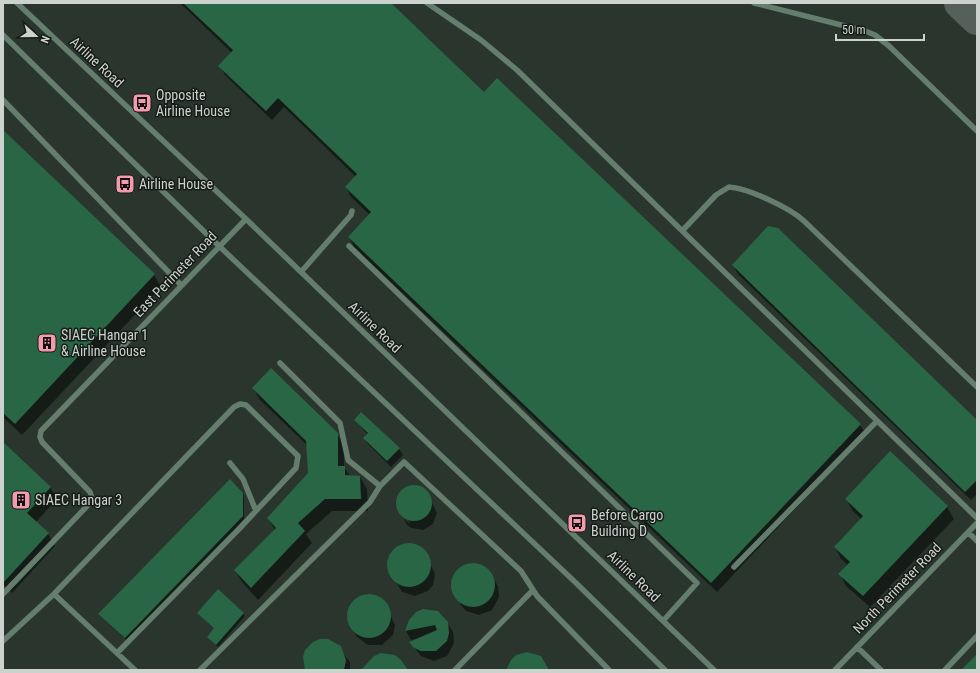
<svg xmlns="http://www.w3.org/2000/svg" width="980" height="673" viewBox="0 0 980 673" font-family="'Roboto Condensed',sans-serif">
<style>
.shadow{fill:#0007}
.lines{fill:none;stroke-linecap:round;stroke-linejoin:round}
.taxiway{stroke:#56605a;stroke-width:32}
.building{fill:#286645}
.lane{stroke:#647d6d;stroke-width:5.5}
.labels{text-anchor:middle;stroke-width:3;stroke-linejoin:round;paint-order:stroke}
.street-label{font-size:14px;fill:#ccd3ce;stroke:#161b18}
.poi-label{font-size:14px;fill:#ccd3ce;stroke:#161b18;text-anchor:start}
</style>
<rect width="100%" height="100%" fill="#29352d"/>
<!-- shadow -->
<path class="shadow" d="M 180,3 L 390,3 L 484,94 L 497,80 L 860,425 L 866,434 L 717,592 L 354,247 L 349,237 L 370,215 L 351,197 L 346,187 L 356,177 L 284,107 L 272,120 L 225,75 L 220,66 L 232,53 Z
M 3,131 L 154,275 L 161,287 L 22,435 L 3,417 Z
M 733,265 L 977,422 L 977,494 L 971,500 L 738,274 Z
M 253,388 L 337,434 L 344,447 L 344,467 L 350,476 L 360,477 L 367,489 L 368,511 L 332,511 L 306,534 L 312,543 L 258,600 L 242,582 L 235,570 L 275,530 L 268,518 L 309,474 L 308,446 L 260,400 Z
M 361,413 L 399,449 L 403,455 L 391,467 L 368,444 L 364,438 L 368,435 L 355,420 Z
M 3,444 L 50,487 L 57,499 L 36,522 L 48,534 L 55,546 L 12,593 L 3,584 Z
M 411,487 L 417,487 L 427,492 L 437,513 L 433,524 L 423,530 L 412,528 L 407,525 L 404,519 L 409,523 L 410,522 L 402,516 L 397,504 L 401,493 Z
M 243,493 L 244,496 L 244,519 L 127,640 L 101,617 L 99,614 Z
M 846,499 L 947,507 L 954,519 L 870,607 L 846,586 L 840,574 L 848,565 L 841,559 L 835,547 L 861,519 L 853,511 Z
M 405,545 L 412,545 L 424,551 L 435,574 L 433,585 L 428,591 L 415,596 L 402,592 L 389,570 L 391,555 L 398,548 Z
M 476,564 L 489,571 L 498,586 L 499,597 L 492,610 L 479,615 L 466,611 L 461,605 L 456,596 L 452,582 L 455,575 L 462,567 Z
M 218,591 L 245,616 L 218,647 L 208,637 L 215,628 Z
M 372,595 L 384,602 L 395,625 L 393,635 L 382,645 L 368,645 L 357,637 L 351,627 L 348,613 L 350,606 L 358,598 Z
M 431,610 L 443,616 L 453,632 L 454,643 L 447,656 L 434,661 L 421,656 L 410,642 L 416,639 L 411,640 L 406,631 L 410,621 L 417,613 Z
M 320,640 L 334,642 L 350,662 L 350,670 L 307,670 Z"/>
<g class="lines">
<!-- taxiway -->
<path class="taxiway" d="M 960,3 L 977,19"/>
</g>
<!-- building -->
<path class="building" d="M 183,3 L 391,3 L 484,92 L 497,78 L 861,424 L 711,583 L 348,237 L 371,212 L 345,187 L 357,174 L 278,98 L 266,111 L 218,66 L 233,50 Z
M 3,130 L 155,274 L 15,424 L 3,413 Z
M 768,226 L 778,228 L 977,420 L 977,480 L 965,492 L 732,265 Z
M 271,368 L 338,433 L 338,466 L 345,466 L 345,475 L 360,476 L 361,499 L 325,499 L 298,523 L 305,531 L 251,588 L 234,570 L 276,528 L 267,518 L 308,473 L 306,441 L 252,388 Z
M 361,412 L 400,448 L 387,461 L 363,438 L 368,433 L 354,420 Z
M 3,442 L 51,487 L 27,513 L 49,533 L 3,583 Z
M 890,451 L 948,506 L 863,596 L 838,574 L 850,562 L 834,547 L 863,516 L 845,499 Z
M 230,479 L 243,493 L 243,516 L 125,638 L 98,614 Z
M396 503a18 18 0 1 1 36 0a18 18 0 1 1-36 0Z
M387 565a22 22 0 1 1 44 0a22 22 0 1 1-44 0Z
M451 585a22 22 0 1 1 44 0a22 22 0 1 1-44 0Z
M 218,589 L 244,613 L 216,645 L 207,637 L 214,628 L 197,613 Z
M347 616a22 22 0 1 1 44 0a22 22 0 1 1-44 0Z
M 423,609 L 438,611 L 448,622 L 449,633 L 447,641 L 436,651 L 421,651 L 414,648 L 409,642 L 437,630 L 435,625 L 405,631 L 409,620 L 416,612 Z
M 320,639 L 328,639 L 341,646 L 346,660 L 344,670 L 305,670 L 303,657 L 305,650 L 313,642 Z
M 527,652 L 541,656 L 549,670 L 506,670 L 511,660 L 516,655 Z
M 381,653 L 395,655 L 401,660 L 408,670 L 361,670 L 374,656 Z
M 977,654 L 977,670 L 961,670 Z"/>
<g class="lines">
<!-- lane -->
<path class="lane" d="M 17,3 L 246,219 L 714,670
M 427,3 L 481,40 L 517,70 L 977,518
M 754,3 L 865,31 L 875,35 L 889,46 L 977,131
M 3,35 L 219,246 L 575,582 L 665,670
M 3,100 L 181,285
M 683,230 L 716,195 L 729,187 C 748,188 790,208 804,221 L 977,387
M 349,246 L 697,583 L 663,621
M 301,272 L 351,215 L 352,211
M 280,363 L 340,423 L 348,460 L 380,486
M 230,463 L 243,479 L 256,511
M 969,533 L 977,541
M 734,567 L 877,421
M 3,594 L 90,503 L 92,498 L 90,492 L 42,442 L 40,437 L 41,431 L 246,219
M 54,594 L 135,670
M 3,641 L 54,594 L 234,407 L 240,404 L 246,405 L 298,456 L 296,468 L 240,528 L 117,653
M 857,647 L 881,670
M 200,670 L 370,502 L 380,486 L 404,462 L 521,571 L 537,596 L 609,670
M 455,670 L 533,590
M 835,670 L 977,523
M 945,670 L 977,636"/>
</g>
<!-- icons -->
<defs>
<symbol id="bus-square" viewBox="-11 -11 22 22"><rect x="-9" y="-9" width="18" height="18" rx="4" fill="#f39aac" stroke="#161b18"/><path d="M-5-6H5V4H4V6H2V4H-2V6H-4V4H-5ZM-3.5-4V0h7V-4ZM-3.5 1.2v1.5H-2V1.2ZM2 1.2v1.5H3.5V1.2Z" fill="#111"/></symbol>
<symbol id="building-square" viewBox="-11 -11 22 22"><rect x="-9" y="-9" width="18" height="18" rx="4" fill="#f39aac" stroke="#161b18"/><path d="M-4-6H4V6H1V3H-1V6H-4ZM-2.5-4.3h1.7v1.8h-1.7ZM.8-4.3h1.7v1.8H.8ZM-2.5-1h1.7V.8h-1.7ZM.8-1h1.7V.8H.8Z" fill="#111"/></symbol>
</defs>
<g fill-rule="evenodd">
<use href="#bus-square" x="131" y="92" width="22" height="22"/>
<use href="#bus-square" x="114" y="173" width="22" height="22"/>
<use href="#building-square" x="36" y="332" width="22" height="22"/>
<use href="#building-square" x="10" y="489" width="22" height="22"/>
<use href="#bus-square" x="566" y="512" width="22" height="22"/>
</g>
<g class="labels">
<!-- street labels -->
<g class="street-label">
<text transform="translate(97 62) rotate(43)" y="5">Airline Road</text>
<text transform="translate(175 274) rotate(-46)" y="5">East Perimeter Road</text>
<text transform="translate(375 327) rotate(44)" y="5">Airline Road</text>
<text transform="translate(634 576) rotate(44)" y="5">Airline Road</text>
<text transform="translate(897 588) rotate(-46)" y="5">North Perimeter Road</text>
</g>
<!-- poi labels -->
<g class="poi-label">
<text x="156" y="100">Opposite<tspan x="156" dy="16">Airline House</tspan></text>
<text x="139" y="189">Airline House</text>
<text x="61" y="340">SIAEC Hangar 1<tspan x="61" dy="16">&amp; Airline House</tspan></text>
<text x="35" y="505">SIAEC Hangar 3</text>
<text x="591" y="520">Before Cargo<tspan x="591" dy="16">Building D</tspan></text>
</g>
</g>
<!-- border -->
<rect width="980" height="673" fill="none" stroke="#ccd3ce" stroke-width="8"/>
<!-- north arrow -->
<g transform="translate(36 36) rotate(111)" stroke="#161b18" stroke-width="3" paint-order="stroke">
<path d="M0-3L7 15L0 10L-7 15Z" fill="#ccd3ce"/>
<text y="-6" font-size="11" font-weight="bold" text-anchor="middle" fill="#ccd3ce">N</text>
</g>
<!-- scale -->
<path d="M836 34v6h88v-6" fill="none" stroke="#ccd3ce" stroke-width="2"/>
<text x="842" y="34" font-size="12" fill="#ccd3ce" stroke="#161b18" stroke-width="3" paint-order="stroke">50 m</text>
</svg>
